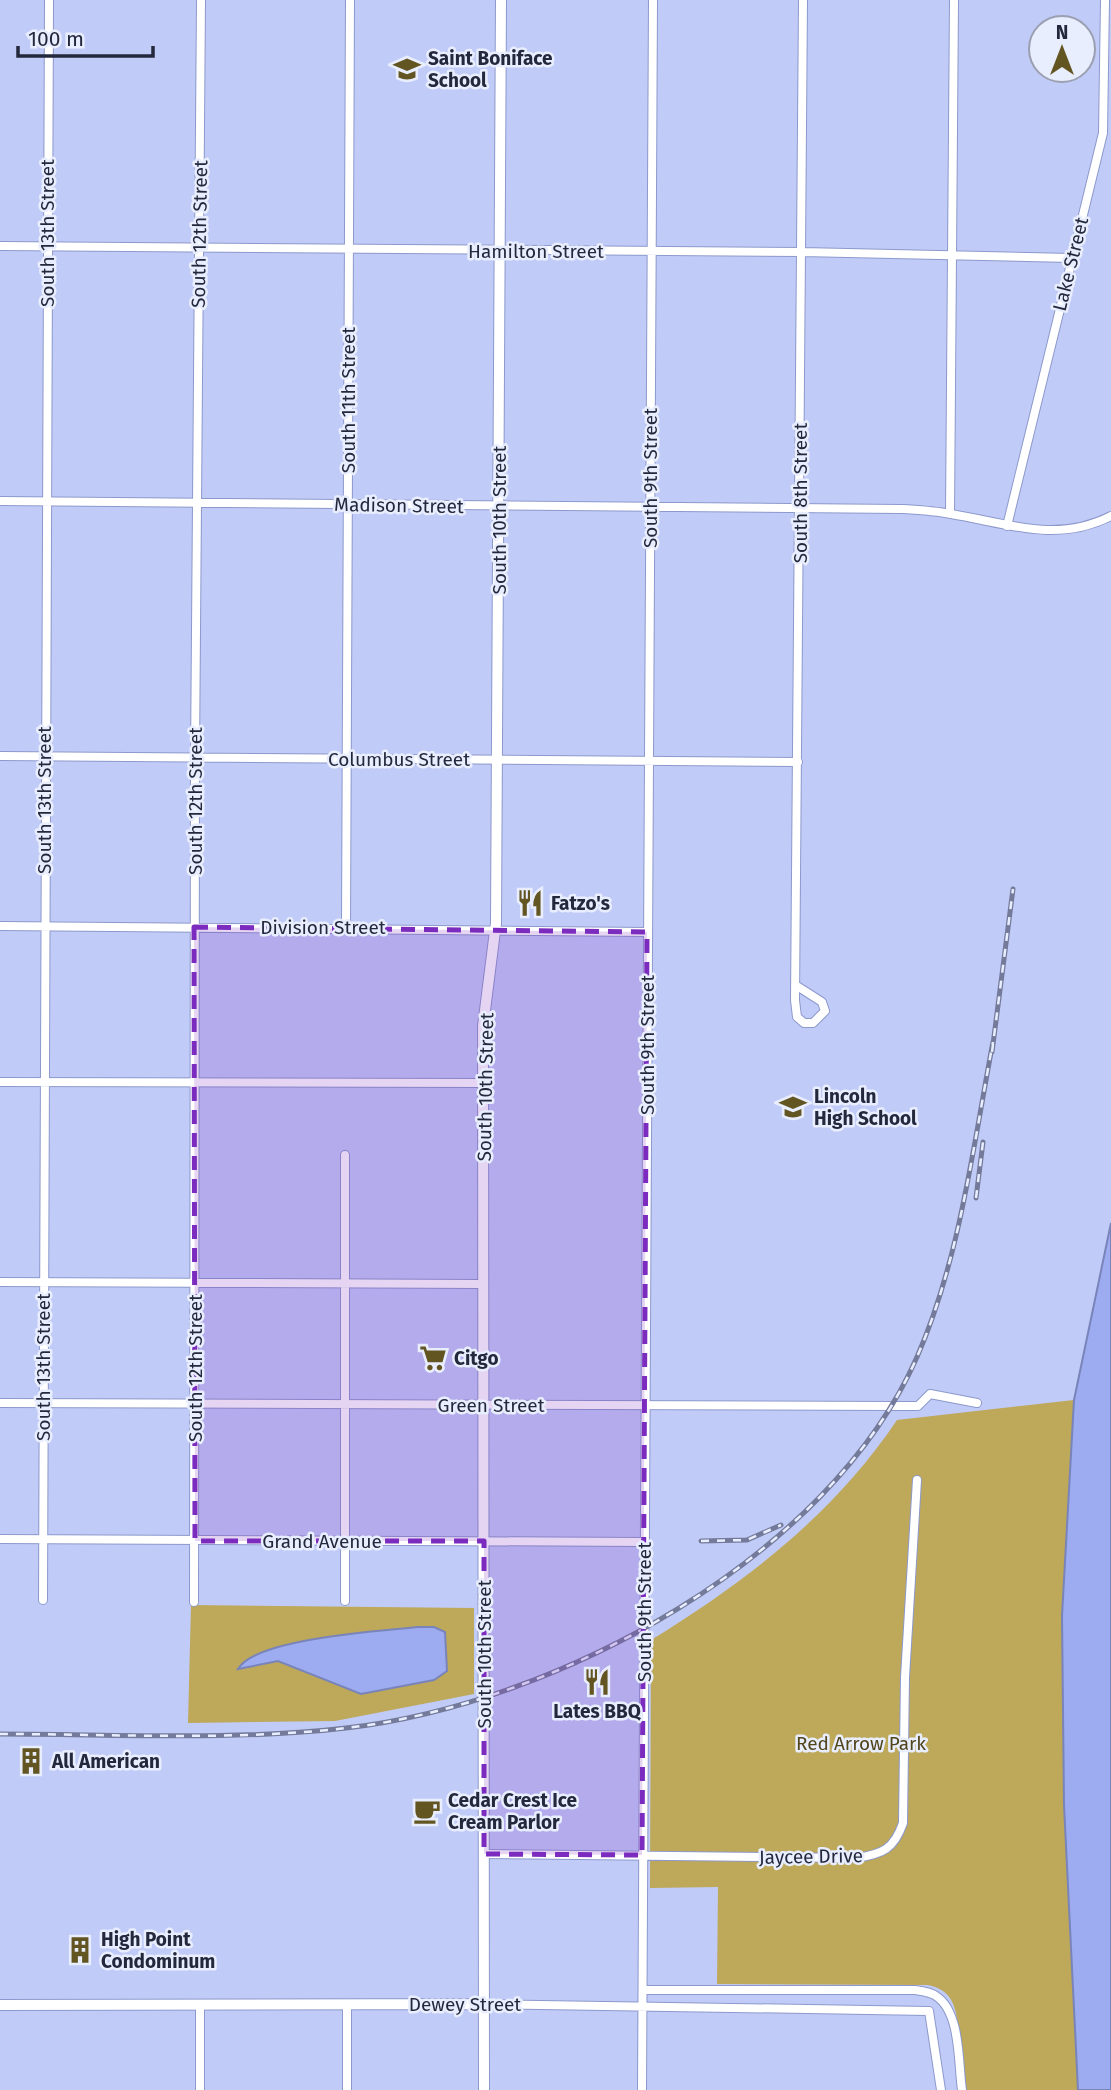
<svg xmlns="http://www.w3.org/2000/svg" width="1111" height="2090" viewBox="0 0 1111 2090" font-family="'Fira Sans',sans-serif">
<style>
.green{fill:#bea859}
.water{fill:#9dacf0;stroke:#7984ba;stroke-width:2}
.lines{fill:none;stroke-linecap:round;stroke-linejoin:round}
.minor-casing{stroke:#8d99cc;stroke-width:10}
.tertiary-casing{stroke:#8d99cc;stroke-width:12}
.minor{stroke:#fff;stroke-width:8}
.tertiary{stroke:#fff;stroke-width:10}
.rail-casing{stroke:#737a9a;stroke-width:5}
.rail{stroke:#e9eefe;stroke-width:2.5;stroke-dasharray:8;stroke-linecap:butt}
.marked{fill:#7b2cbf;fill-opacity:0.2;stroke:#7b2cbf;stroke-width:5;stroke-dasharray:14 9;stroke-linejoin:round}
.labels{text-anchor:middle;stroke-width:5;stroke-linejoin:round;paint-order:stroke}
.poi-label{font-size:19px;font-weight:bold;fill:#24283d;stroke:#e9eefe;text-anchor:start}
.street-label{font-size:19px;fill:#24283d;stroke:#e9eefe}
.park-label{font-size:19px;fill:#51451b;stroke:#e9eefe}
</style>
<rect width="100%" height="100%" fill="#c1cbf7"/>
<!-- green -->
<path class="green" d="M 1074,1400 L 1062,1616 L 1064,1805 L 1078,2090 L 966,2090 L 956,2013 C 952,1996 944,1988 927,1985 L 717,1984 L 718,1887 L 650,1888 L 651,1640 C 747,1581 834,1514 897,1420 Z
M 191,1605 L 474,1608 L 474,1694 L 335,1721 L 188,1723 Z"/>
<!-- water -->
<path class="water" d="M 1111,1223 L 1111,2090 L 1078,2090 L 1064,1805 L 1062,1616 L 1074,1400 Z
M 418,1627 L 434,1627 L 445,1632 L 447,1671 L 434,1680 L 361,1694 L 278,1661 L 238,1669 C 256,1638 381,1631 418,1627 Z"/>
<g class="lines">
<defs>
<path id="minor" d="M 0,246 L 802,252 L 1071,258
M 0,501 L 902,509 C 918,510 935,511 951,514 C 1007,523 1056,544 1111,516
M 950,513 L 954,0
M 1007,526 L 1103,133 L 1105,0
M 0,756 L 798,762
M 0,926 L 647,932
M 346,927 L 350,0
M 797,986 L 822,1002 L 825,1011 L 813,1023 L 804,1023 L 797,1017 L 795,1000 L 803,0
M 0,1082 L 483,1083
M 345,1155 L 345,1601
M 0,1282 L 483,1284
M 0,1403 L 892,1406 L 918,1406 L 930,1394 L 977,1403
M 0,1539 L 644,1542
M 43,1600 L 49,0
M 194,1602 L 195,757 L 201,0
M 484,1854 L 856,1858 C 883,1854 894,1849 903,1823 L 905,1677 L 917,1480
M 643,1990 L 915,1990 C 922,1991 931,1992 936,1996 C 961,2012 958,2063 962,2090
M 484,2004 L 929,2011
M 200,2005 L 200,2090
M 347,2005 L 347,2090
M 929,2011 L 941,2090
M 642,2090 L 653,0"/>
<path id="tertiary" d="M 0,2005 L 484,2004
M 484,2090 L 483,1026 L 496,923 L 501,0"/>
</defs>
<!-- minor casing -->
<use href="#minor" class="minor-casing"/>
<!-- tertiary casing -->
<use href="#tertiary" class="tertiary-casing"/>
<!-- minor -->
<use href="#minor" class="minor"/>
<!-- tertiary -->
<use href="#tertiary" class="tertiary"/>
<defs>
<path id="rail" d="M 992,1052 L 1013,889
M 976,1198 L 983,1142
M 701,1541 L 747,1540 L 781,1525
M 0,1734 C 112,1734 236,1741 346,1728 C 557,1704 829,1558 917,1357 C 960,1259 973,1146 993,1042"/>
</defs>
<!-- rail casing -->
<use href="#rail" class="rail-casing"/>
<!-- rail -->
<use href="#rail" class="rail"/>
</g>
<!-- marked area -->
<path class="marked" d="M 194,927 L 647,932 L 642,1855 L 484,1854 L 484,1541 L 195,1541 Z"/>
<!-- icons -->
<defs>
<symbol id="school-bare" viewBox="-9 -9 18 18"><path d="M0-5L7-2L0 1L-7-2ZM-4 1L0 2.5L4 1V4Q0 6-4 4Z" fill="#635522" stroke="#e9eefe" stroke-width="2.5" paint-order="stroke"/></symbol>
<symbol id="restaurant-bare" viewBox="-9 -9 18 18"><path d="M-5-6h1v4h1v-4h1v4h1v-4h1v5L-1.5 .5V6h-2V.5L-5-1ZM5-6V6H3V1.5H1.5Q1.5-4 5-6Z" fill="#635522" stroke="#e9eefe" stroke-width="2.5" paint-order="stroke"/></symbol>
<symbol id="supermarket-bare" viewBox="-9 -9 18 18"><path d="M-6-5.5h2.5l.6 2H6L4.5 2H-2.5L-4.4-4H-6ZM-1.5 3.2a1.3 1.3 0 1 0 .1 0ZM3 3.2a1.3 1.3 0 1 0 .1 0Z" fill="#635522" stroke="#e9eefe" stroke-width="2.5" paint-order="stroke"/></symbol>
<symbol id="building-bare" viewBox="-9 -9 18 18"><path d="M-4-6H4V6H1V3H-1V6H-4ZM-2.5-4.3h1.7v1.8h-1.7ZM.8-4.3h1.7v1.8H.8ZM-2.5-1h1.7V.8h-1.7ZM.8-1h1.7V.8H.8Z" fill="#635522" stroke="#e9eefe" stroke-width="2.5" paint-order="stroke"/></symbol>
<symbol id="cafe-bare" viewBox="-9 -9 18 18"><path d="M-5.5-4.5H6V0H3Q3 3.5 0 3.5H-2.5Q-5.5 3.5-5.5 0ZM3-3.2v2h1.7v-2ZM-6 4.5H4V6H-6Z" fill="#635522" stroke="#e9eefe" stroke-width="2.5" paint-order="stroke"/></symbol>
</defs>
<g fill-rule="evenodd">
<use href="#school-bare" x="388" y="50" width="38" height="38"/>
<use href="#restaurant-bare" x="511" y="884" width="38" height="38"/>
<use href="#school-bare" x="774" y="1088" width="38" height="38"/>
<use href="#supermarket-bare" x="414" y="1339" width="38" height="38"/>
<use href="#restaurant-bare" x="578" y="1663" width="38" height="38"/>
<use href="#building-bare" x="12" y="1742" width="38" height="38"/>
<use href="#cafe-bare" x="408" y="1792" width="38" height="38"/>
<use href="#building-bare" x="61" y="1931" width="38" height="38"/>
</g>
<g class="labels">
<!-- poi labels -->
<g class="poi-label">
<text x="428" y="65">Saint Boniface<tspan x="428" dy="22">School</tspan></text>
<text x="551" y="910">Fatzo's</text>
<text x="814" y="1103">Lincoln<tspan x="814" dy="22">High School</tspan></text>
<text x="454" y="1365">Citgo</text>
<text x="597" y="1718" text-anchor="middle">Lates BBQ</text>
<text x="52" y="1768">All American</text>
<text x="448" y="1807">Cedar Crest Ice<tspan x="448" dy="22">Cream Parlor</tspan></text>
<text x="101" y="1946">High Point<tspan x="101" dy="22">Condominum</tspan></text>
</g>
<!-- street labels -->
<g class="street-label">
<text transform="translate(47 233) rotate(-90)" y="7">South 13th Street</text>
<text transform="translate(199 234) rotate(-89)" y="7">South 12th Street</text>
<text x="536" y="258">Hamilton Street</text>
<text transform="translate(1070 264) rotate(-76)" y="7">Lake Street</text>
<text transform="translate(348 400) rotate(-90)" y="7">South 11th Street</text>
<text transform="translate(650 478) rotate(-90)" y="7">South 9th Street</text>
<text transform="translate(800 493) rotate(-90)" y="7">South 8th Street</text>
<text transform="translate(399 505) rotate(1)" y="7">Madison Street</text>
<text transform="translate(499 520) rotate(-90)" y="7">South 10th Street</text>
<text x="399" y="766">Columbus Street</text>
<text transform="translate(44 800) rotate(-90)" y="7">South 13th Street</text>
<text transform="translate(195 801) rotate(-90)" y="7">South 12th Street</text>
<text x="323" y="934">Division Street</text>
<text transform="translate(647 1045) rotate(-90)" y="7">South 9th Street</text>
<text transform="translate(485 1087) rotate(-89)" y="7">South 10th Street</text>
<text transform="translate(43 1367) rotate(-90)" y="7">South 13th Street</text>
<text transform="translate(195 1368) rotate(-90)" y="7">South 12th Street</text>
<text x="491" y="1412">Green Street</text>
<text x="322" y="1548">Grand Avenue</text>
<text transform="translate(644 1612) rotate(-90)" y="7">South 9th Street</text>
<text transform="translate(484 1654) rotate(-90)" y="7">South 10th Street</text>
<text transform="translate(811 1856) rotate(-1)" y="7">Jaycee Drive</text>
<text x="465" y="2011">Dewey Street</text>
</g>
<!-- park labels -->
<g class="park-label">
<text x="861" y="1750">Red Arrow Park</text>
</g>
</g>
<!-- north arrow -->
<g transform="translate(1062 49)"><circle r="33" fill="#e9eefe" stroke="#9a9fb1" stroke-width="2"/>
<path d="M0-5L12 26L0 18L-12 26Z" fill="#635522"/>
<text y="-10" font-size="19" font-weight="bold" text-anchor="middle" fill="#24283d">N</text>
</g>
<!-- scale -->
<path d="M18 46v10h135v-10" fill="none" stroke="#24283d" stroke-width="3.5"/>
<text x="28" y="46" font-size="21" fill="#24283d" stroke="#e9eefe" stroke-width="5" paint-order="stroke">100 m</text>
</svg>
